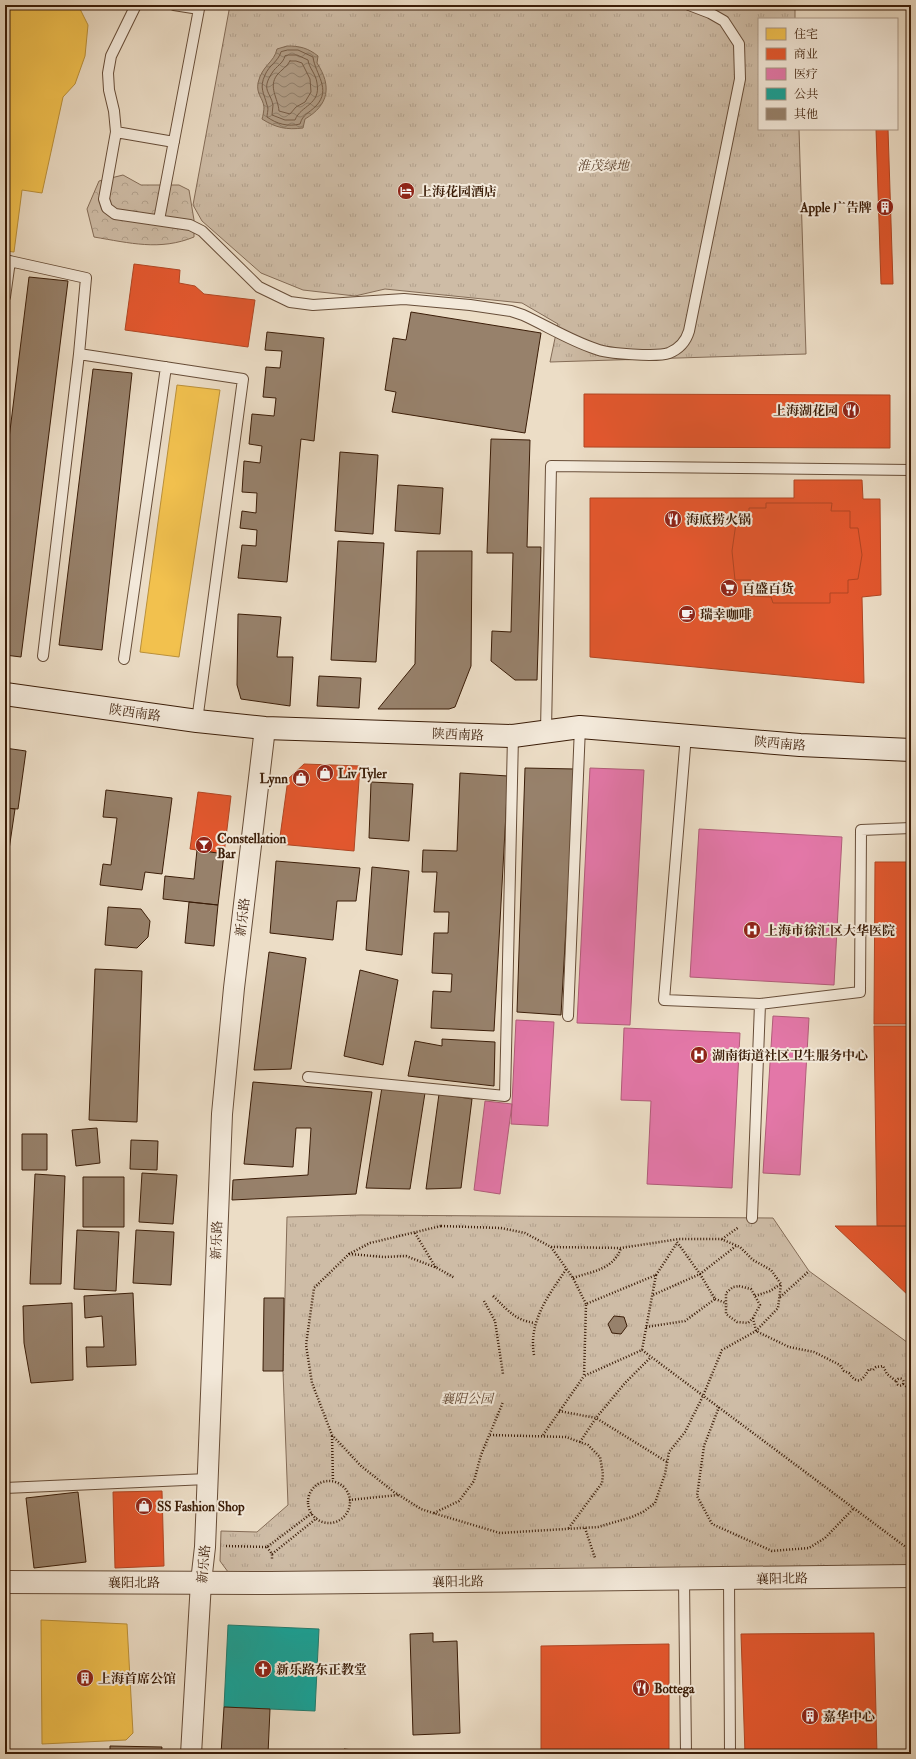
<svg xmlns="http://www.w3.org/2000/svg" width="916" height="1759" viewBox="0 0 916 1759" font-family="'IM FELL Double Pica','Noto Serif SC',serif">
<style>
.forest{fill:url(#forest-crowns);stroke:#846c57}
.park{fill:url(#park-tufts);stroke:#846c57}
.water{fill:url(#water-waves);stroke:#816953}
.homes{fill:#f2c14e;stroke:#bb9039}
.shops{fill:#e4572e;stroke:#b14623}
.health{fill:#e377a8;stroke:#b15c78}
.public{fill:#17a398;stroke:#227b6d}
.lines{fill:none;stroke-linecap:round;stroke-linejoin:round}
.shore{stroke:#765c46;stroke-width:1}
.building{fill:#97816b;stroke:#3b1d08}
.service-casing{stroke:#674d38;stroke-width:12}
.minor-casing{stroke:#674d38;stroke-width:22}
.tertiary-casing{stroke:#674d38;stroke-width:24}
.secondary-casing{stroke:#3b1d08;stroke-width:24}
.path{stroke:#3b1d08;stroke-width:2.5;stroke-dasharray:1 2;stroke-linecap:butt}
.service{stroke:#f3e9da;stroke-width:10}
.minor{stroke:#f3e9da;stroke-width:20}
.tertiary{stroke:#f3e9da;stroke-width:22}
.secondary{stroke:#f3e9da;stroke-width:22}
.labels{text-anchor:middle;stroke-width:4;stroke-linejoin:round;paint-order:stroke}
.park-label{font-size:13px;font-style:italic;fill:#604530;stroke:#f3e9da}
.poi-label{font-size:13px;font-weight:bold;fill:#3b1d08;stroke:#f3e9da;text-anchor:start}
.street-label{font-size:13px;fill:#3b1d08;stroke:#f3e9da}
</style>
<defs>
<pattern id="forest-crowns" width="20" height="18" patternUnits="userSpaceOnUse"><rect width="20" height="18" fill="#cebca6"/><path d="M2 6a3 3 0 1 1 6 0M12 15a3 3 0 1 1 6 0" fill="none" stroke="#b2a18d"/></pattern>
<pattern id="park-tufts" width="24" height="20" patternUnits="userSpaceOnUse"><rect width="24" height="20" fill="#cebca6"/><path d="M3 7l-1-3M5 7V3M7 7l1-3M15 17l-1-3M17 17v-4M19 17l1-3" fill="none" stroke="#b2a18d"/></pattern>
<pattern id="water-waves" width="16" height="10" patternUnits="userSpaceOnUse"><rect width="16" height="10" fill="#b09c85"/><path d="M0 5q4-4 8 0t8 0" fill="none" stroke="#907f6b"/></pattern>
</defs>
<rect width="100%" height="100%" fill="#ecddc6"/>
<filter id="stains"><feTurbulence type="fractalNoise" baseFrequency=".005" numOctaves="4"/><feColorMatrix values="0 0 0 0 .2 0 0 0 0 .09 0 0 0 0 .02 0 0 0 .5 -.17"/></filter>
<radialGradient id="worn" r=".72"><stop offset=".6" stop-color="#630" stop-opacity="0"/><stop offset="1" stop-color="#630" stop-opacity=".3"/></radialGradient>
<!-- forest -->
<path class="forest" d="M 123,175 L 141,185 L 179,185 L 189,190 L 194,220 L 194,237 C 160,251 130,243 94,237 L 87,209 L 99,181 Z"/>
<!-- park -->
<path class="park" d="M 230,5 L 795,5 L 795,19 L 759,19 L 759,129 L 799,129 L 806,354 L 550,362 L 558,324 L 522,303 L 385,289 L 355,296 L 303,290 L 261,273 L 202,221 L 193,205 Z
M 361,1215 L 773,1218 L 809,1271 L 911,1345 L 911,1565 L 231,1576 L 220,1561 L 221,1531 L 257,1532 L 288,1505 L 283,1371 L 287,1217 Z"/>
<!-- water -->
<path class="water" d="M 287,46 C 300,46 308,48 318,56 L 317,63 C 332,86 329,105 305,119 L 303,128 C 287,130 276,128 262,119 C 263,116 264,110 264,107 C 263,98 256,94 258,83 C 262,65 274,63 277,49 Z"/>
<!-- homes -->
<path class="homes" d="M 5,5 L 79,5 L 79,7 L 88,25 L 85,56 L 75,84 L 63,97 L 42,193 L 22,190 L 14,252 L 5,251 Z
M 177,385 L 220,390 L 179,657 L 140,652 Z
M 41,1620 L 127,1624 L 133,1733 L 126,1740 L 42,1744 Z"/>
<!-- shops -->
<path class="shops" d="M 876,129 L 888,129 L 893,284 L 881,284 Z
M 134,264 L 180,270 L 179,283 L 195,286 L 204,294 L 255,300 L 248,347 L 125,330 Z
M 584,394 L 890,395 L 890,448 L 584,447 Z
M 794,480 L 862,480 L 863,499 L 880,499 L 881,595 L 862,597 L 864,683 L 590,657 L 590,498 L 794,498 Z
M 766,503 L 832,503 L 831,511 L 850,511 L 850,528 L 858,528 L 862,555 L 858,579 L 848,580 L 848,593 L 830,593 L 830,603 L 773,603 L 771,597 L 750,596 L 751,580 L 735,580 L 732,551 L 736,523 L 749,523 L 749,508 L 766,508 Z
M 304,764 L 360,766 L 354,851 L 279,844 L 288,779 Z
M 198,792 L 231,796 L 224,854 L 190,849 Z
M 875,862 L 911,862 L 911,1024 L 874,1024 Z
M 874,1026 L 911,1026 L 911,1226 L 877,1226 Z
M 835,1226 L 911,1226 L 911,1333 L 909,1333 L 910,1297 Z
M 162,1491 L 164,1566 L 115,1568 L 113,1492 Z
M 874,1633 L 877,1754 L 745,1754 L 741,1634 Z
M 669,1644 L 669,1754 L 541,1754 L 541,1646 Z"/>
<!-- health -->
<path class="health" d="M 590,768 L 644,770 L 630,1025 L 577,1023 Z
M 699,829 L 842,837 L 834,985 L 690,977 Z
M 773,1016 L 809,1018 L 800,1175 L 763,1173 Z
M 516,1020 L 554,1022 L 548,1126 L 511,1124 Z
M 624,1028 L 740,1033 L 732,1188 L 647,1184 L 651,1101 L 621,1100 Z
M 485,1101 L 512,1104 L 500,1194 L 474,1190 Z"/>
<!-- public -->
<path class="public" d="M 228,1625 L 319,1629 L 315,1711 L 224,1707 Z"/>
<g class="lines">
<!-- shore -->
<path class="shore" d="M 288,50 L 298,50 L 313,57 C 315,74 332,89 316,106 C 308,114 303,114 300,124 C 288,127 277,124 267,117 C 267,113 269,109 267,105 C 264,93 259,88 265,75 C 269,65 278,62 281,52 Z
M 289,55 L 297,55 L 308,60 C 309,68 316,74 317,83 C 321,105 301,105 295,120 L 285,120 L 272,115 C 272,112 273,108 273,105 C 270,91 261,90 272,73 C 276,66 283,64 285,56 Z
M 290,61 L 296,61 L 302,63 L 310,79 L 311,92 L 305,102 L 296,107 L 290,114 L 279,111 C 278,98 268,87 277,75 C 281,70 287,67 290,61 Z"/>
</g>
<!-- building -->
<path class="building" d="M 29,277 L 68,281 L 21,657 L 5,655 L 5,471 Z
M 411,312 L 541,333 L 525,433 L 392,412 L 396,392 L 385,390 L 393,338 L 406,340 Z
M 267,332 L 324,338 L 314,441 L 301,439 L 287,582 L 238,578 L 242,545 L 256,546 L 257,530 L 240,528 L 242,511 L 256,513 L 257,493 L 242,492 L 244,461 L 260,463 L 262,446 L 249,444 L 252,414 L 274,416 L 276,398 L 263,397 L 266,367 L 280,368 L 282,351 L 265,350 Z
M 93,369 L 132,373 L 102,650 L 59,645 Z
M 491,439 L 530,440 L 527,547 L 541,547 L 537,680 L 515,680 L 491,661 L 492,631 L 511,632 L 513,553 L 487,553 Z
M 340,452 L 378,455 L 373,534 L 335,531 Z
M 398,485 L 443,488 L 440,534 L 395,531 Z
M 338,541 L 384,543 L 376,662 L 331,660 Z
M 417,551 L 472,551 L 471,666 L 455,707 L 449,709 L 378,709 L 415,664 Z
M 238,614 L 281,617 L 277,657 L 293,657 L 290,706 L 241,699 L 237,685 Z
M 319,676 L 361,678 L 359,708 L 317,706 Z
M 5,748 L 26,751 L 18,809 L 5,808 Z
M 525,768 L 575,769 L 561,1015 L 517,1012 Z
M 460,773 L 508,776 L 494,1031 L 431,1028 L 433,991 L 451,992 L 452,974 L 432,973 L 434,933 L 448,933 L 449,912 L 434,912 L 437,872 L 422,872 L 423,850 L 457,851 Z
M 371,782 L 413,784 L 409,841 L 369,838 Z
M 106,790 L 172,798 L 162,874 L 145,872 L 142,890 L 100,885 L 103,864 L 111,865 L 117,818 L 103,817 Z
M 5,808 L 15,809 L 5,877 Z
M 197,850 L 224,854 L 218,905 L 163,899 L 165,876 L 194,879 Z
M 276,861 L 360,868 L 356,901 L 337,901 L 333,940 L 270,933 Z
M 372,867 L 409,871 L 402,955 L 366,950 Z
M 189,902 L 218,905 L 214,946 L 185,943 Z
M 108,907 L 141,909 L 150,921 L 148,937 L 137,948 L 105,945 Z
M 269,952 L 306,958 L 291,1069 L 254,1070 Z
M 95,969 L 142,971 L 137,1122 L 89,1120 Z
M 360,970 L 398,980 L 383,1065 L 344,1056 Z
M 442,1039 L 495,1042 L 494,1086 L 408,1076 L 415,1041 L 442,1046 Z
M 253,1082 L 372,1092 L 356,1194 L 232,1200 L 233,1180 L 308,1175 L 311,1128 L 296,1128 L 293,1167 L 244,1164 Z
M 382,1087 L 425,1093 L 410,1189 L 366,1188 Z
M 439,1094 L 472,1099 L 461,1188 L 426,1189 Z
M 97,1128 L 100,1163 L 76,1166 L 72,1130 Z
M 22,1134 L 47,1134 L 47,1170 L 22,1170 Z
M 131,1140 L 158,1141 L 157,1170 L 130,1169 Z
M 142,1173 L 177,1175 L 173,1224 L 139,1222 Z
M 35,1174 L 65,1176 L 61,1284 L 30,1284 Z
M 83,1177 L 124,1177 L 124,1227 L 83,1227 Z
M 77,1230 L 119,1232 L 116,1291 L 74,1289 Z
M 136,1230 L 174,1232 L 171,1285 L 133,1283 Z
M 133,1293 L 136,1365 L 87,1367 L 86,1347 L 104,1347 L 102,1316 L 85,1318 L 84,1296 Z
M 264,1298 L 284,1298 L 283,1371 L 263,1371 Z
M 72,1303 L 73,1380 L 31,1383 L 24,1343 L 23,1306 Z
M 614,1316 L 624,1317 L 627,1326 L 621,1334 L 612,1333 L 608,1324 Z
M 78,1492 L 86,1562 L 34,1568 L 26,1498 Z
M 433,1633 L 433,1642 L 457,1641 L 460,1733 L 413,1735 L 410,1634 Z
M 224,1707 L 270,1709 L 268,1754 L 221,1754 Z
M 110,1746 L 162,1747 L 161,1754 L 110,1754 Z
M 344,1749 L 392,1754 L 343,1754 Z"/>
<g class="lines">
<defs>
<path id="service" d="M 136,5 L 111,56 L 108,73 L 109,90 L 114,111 L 116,132 L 104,199 L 107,208 L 115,214 L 190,225 L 202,231 L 259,287 L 290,302 L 313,305 L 404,299 L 470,305 L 511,311 L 523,315 C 547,326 571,341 596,349 C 607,354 658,357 669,353 C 679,349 686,341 689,331 L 740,79 L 739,44 L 724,21 L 710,13 L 689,5
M 116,132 L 174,142
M 159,220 L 199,9 L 174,5
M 5,260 L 86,278 L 79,354 L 243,379 L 197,721
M 5,297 L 10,261
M 43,656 L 79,354
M 124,659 L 166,367
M 546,731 L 551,466 L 911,470
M 686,735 L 664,1000 L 760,1004
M 568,1016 L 580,727
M 308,1077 L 505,1096 L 513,736
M 752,1218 L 760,1004 L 860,992 L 861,830 L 911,828
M 5,1488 L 207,1479
M 729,1578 L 730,1754
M 684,1579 L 686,1754"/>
<path id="minor" d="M 191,1754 L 201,1582 L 205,1547 L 222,1114 L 234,988 L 265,728"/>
<path id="tertiary" d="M 5,1582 L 270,1583 L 911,1576"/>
<path id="secondary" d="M 5,694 L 197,721 L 265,728 L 513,736 L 580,727 L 800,745 L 911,750"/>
</defs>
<!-- service casing -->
<use href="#service" class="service-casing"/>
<!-- minor casing -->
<use href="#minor" class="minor-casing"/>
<!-- tertiary casing -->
<use href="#tertiary" class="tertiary-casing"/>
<!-- secondary casing -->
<use href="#secondary" class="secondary-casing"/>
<!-- path -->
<path class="path" d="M 441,1226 L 501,1228 L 525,1233 L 551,1247 L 621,1248 L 679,1239 L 721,1239 L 740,1247 L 753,1260 L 771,1270 L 781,1284 L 778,1308 L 756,1331 L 722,1350 L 703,1396 L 685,1432 L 669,1452 L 665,1474 L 655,1503 L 643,1512 L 632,1517 L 598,1527 L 500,1533 L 433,1513 L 421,1509 L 394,1492 L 361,1466 L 332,1435 L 312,1383 L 306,1345 L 314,1288 L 349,1254 L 370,1243 Z
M 415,1233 L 436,1268
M 722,1239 L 739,1227
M 677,1242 L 700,1274 L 736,1246
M 551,1247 L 573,1278 L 586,1304
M 349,1254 L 384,1257 L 406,1256 L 437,1268 L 455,1278
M 656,1275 L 642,1350 L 584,1376 L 586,1304 Z
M 656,1275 L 677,1243
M 573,1278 C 593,1271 613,1270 621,1248
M 739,1286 L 751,1289 L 760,1305 L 753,1318 L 748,1323 L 737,1322 L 726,1314 L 726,1293 L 733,1287 Z
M 493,1296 C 508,1310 514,1320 535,1323
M 755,1296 L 770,1291 L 781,1284
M 780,1297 L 809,1271
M 715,1299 L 726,1303
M 484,1301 L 495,1321 L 503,1374
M 753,1318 L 756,1331 L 789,1347 L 814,1352 L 840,1365 L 844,1371 L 849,1373 C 858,1386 863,1380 869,1369 L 873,1370 L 876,1367 L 883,1366 L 887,1374 L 896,1381
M 646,1327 L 685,1321 L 715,1299 L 700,1274 L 653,1295
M 642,1350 L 911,1551
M 534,1355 C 528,1321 549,1295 567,1268
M896.5 1382a3.5 3.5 0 1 1 7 0a3.5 3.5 0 1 1-7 0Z
M 903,1384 L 907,1387 L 911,1388
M 719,1407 L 704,1446 L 697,1496 L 712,1524 L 772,1551 L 809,1548 L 825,1538 L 854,1508
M 559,1411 L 596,1418 L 625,1383 L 651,1357
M 490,1435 L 566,1437 L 588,1445 L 600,1457 L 603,1474 L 602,1483 L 568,1529
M 543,1435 L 584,1376
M 332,1436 L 333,1481
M 580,1442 L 596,1418 L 667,1462
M308 1502a21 21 0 1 1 42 0a21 21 0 1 1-42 0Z
M 349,1500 L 398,1495
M 434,1513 L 459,1501 L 474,1481 L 481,1455 L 503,1402
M 585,1528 L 595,1558
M 226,1546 L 267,1547 L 312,1513
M 267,1547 L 272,1554 L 272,1560
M 272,1554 L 317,1518"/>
<!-- service -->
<use href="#service" class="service"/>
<!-- minor -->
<use href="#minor" class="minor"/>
<!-- tertiary -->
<use href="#tertiary" class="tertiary"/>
<!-- secondary -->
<use href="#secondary" class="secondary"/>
</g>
<!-- icons -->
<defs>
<symbol id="hotel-disc" viewBox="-11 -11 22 22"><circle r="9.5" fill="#8f2418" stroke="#f3e9da"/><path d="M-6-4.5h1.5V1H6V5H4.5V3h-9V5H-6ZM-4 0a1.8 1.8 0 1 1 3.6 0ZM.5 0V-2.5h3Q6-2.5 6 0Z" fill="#fff"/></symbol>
<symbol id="building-disc" viewBox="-11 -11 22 22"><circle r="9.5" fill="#8f2418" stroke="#f3e9da"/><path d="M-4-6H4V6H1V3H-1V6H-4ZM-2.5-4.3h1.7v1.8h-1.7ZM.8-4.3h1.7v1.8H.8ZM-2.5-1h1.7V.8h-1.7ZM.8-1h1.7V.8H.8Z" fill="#fff"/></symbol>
<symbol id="restaurant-disc" viewBox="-11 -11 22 22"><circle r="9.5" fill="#8f2418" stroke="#f3e9da"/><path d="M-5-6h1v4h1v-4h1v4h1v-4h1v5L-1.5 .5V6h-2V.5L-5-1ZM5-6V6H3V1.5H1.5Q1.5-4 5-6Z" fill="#fff"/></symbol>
<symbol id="supermarket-disc" viewBox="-11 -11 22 22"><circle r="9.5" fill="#8f2418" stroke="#f3e9da"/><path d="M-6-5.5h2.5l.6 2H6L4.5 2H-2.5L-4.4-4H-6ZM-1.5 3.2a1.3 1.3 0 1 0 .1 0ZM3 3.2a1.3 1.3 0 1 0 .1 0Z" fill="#fff"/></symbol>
<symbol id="cafe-disc" viewBox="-11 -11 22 22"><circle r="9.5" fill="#8f2418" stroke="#f3e9da"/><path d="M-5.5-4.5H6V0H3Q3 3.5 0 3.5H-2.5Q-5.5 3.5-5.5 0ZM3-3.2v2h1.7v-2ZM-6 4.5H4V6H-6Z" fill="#fff"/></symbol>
<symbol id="shop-disc" viewBox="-11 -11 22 22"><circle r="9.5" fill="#8f2418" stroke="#f3e9da"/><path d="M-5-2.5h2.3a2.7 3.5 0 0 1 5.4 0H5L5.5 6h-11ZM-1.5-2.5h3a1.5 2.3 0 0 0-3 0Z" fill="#fff"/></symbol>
<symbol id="bar-disc" viewBox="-11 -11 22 22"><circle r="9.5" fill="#8f2418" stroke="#f3e9da"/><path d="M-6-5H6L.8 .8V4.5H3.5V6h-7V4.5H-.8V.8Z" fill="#fff"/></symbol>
<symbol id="hospital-disc" viewBox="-11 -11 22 22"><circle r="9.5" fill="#8f2418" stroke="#f3e9da"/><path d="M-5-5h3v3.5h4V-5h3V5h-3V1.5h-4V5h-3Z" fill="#fff"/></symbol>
<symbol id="church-disc" viewBox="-11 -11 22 22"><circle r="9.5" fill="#8f2418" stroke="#f3e9da"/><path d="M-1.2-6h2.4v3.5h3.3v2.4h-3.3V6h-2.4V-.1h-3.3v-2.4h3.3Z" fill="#fff"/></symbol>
</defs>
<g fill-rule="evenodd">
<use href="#hotel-disc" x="396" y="181" width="20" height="20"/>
<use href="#building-disc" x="875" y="197" width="20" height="20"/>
<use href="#restaurant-disc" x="841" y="400" width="20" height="20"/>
<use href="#restaurant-disc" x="663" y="509" width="20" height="20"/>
<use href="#supermarket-disc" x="719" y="578" width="20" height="20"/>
<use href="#cafe-disc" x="677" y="604" width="20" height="20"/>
<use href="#shop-disc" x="315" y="763" width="20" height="20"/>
<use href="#shop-disc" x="291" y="768" width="20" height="20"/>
<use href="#bar-disc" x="194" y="835" width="20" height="20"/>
<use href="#hospital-disc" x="742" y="920" width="20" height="20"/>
<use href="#hospital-disc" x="689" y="1045" width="20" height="20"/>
<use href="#shop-disc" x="134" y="1496" width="20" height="20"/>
<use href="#church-disc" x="253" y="1659" width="20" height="20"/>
<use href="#building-disc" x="75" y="1668" width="20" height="20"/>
<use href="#restaurant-disc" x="631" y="1678" width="20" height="20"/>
<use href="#building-disc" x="800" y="1706" width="20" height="20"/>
</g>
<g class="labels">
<!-- park labels -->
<g class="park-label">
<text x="603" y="170">淮茂绿地</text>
<text x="467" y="1403">襄阳公园</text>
</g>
<!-- poi labels -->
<g class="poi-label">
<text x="419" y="196">上海花园酒店</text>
<text x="872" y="212" text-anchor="end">Apple 广告牌</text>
<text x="838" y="415" text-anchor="end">上海湖花园</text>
<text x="686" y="524">海底捞火锅</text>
<text x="742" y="593">百盛百货</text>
<text x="700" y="619">瑞幸咖啡</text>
<text x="338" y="778">Liv Tyler</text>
<text x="288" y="783" text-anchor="end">Lynn</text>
<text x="217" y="843">Constellation<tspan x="217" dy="15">Bar</tspan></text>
<text x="765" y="935">上海市徐汇区大华医院</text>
<text x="712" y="1060">湖南街道社区卫生服务中心</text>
<text x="157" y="1511">SS Fashion Shop</text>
<text x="276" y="1674">新乐路东正教堂</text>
<text x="98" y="1683">上海首席公馆</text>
<text x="654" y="1693">Bottega</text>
<text x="823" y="1721">嘉华中心</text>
</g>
<!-- street labels -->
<g class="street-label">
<text transform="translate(135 712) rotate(8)" y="5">陕西南路</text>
<text transform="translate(458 734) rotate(2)" y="5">陕西南路</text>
<text transform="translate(780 743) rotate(5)" y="5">陕西南路</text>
<text transform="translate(242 917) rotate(-83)" y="5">新乐路</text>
<text transform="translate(216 1240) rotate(-88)" y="5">新乐路</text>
<text transform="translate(203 1564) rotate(-85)" y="5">新乐路</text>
<text transform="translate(782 1578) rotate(-1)" y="5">襄阳北路</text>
<text transform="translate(458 1581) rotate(-1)" y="5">襄阳北路</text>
<text x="134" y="1587">襄阳北路</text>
</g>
</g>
<!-- margin -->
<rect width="916" height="1759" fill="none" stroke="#ecddc6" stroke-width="20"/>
<rect x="6" y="6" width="904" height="1747" fill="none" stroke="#3b1d08" stroke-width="2"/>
<rect x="10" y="10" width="896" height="1739" fill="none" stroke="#3b1d08"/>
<!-- legend -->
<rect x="758" y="18" width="140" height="112" fill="#f3e9da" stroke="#a99786"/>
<rect x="766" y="28" width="20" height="12" fill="#f2c14e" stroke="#a99786"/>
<text x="794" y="38" font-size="12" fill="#3b1d08">住宅</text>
<rect x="766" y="48" width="20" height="12" fill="#e4572e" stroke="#a99786"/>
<text x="794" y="58" font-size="12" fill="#3b1d08">商业</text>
<rect x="766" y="68" width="20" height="12" fill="#e377a8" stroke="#a99786"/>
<text x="794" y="78" font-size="12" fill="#3b1d08">医疗</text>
<rect x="766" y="88" width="20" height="12" fill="#17a398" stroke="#a99786"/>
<text x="794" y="98" font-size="12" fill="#3b1d08">公共</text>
<rect x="766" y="108" width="20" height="12" fill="#97816b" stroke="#a99786"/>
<text x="794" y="118" font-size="12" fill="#3b1d08">其他</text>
<rect width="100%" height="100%" filter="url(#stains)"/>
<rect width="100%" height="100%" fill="url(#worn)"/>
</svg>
